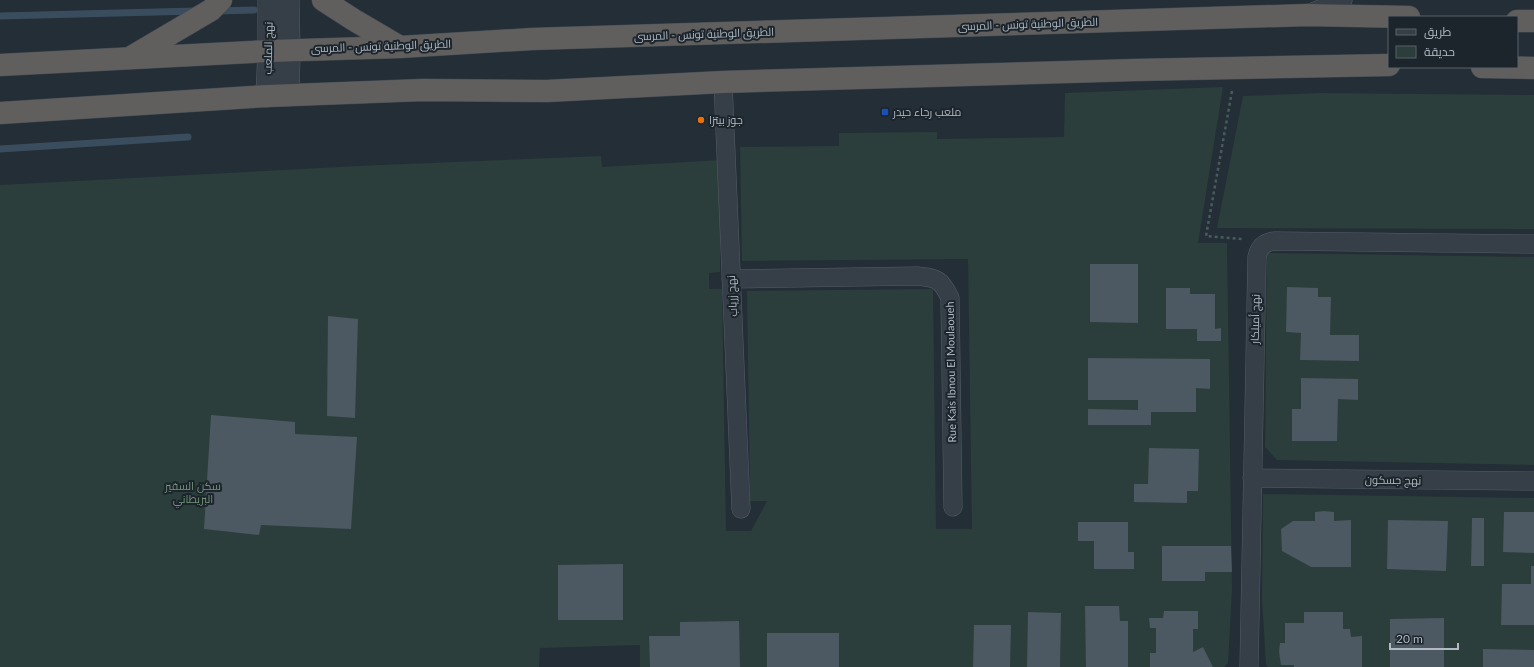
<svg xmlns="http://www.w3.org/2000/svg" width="1534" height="667" viewBox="0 0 1534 667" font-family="Lato,Cairo,sans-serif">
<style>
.green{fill:#2b3e3b}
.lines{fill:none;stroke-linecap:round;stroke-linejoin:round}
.stream{stroke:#3a4d5e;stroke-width:7}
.building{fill:#4c5862}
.minor-casing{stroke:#545d65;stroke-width:19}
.tertiary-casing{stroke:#545d65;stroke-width:23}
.trunk-casing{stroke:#414a52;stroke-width:23}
.path{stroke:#4a5b5b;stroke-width:2.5;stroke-dasharray:3 3;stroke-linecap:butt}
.minor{stroke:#363f47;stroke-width:18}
.tertiary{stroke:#363f47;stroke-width:22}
.trunk{stroke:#605f5e;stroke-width:22}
.transit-dot{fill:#1a4fb4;stroke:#1c242c;stroke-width:1.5}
.food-dot{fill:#e8710a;stroke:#1c242c;stroke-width:1.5}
.labels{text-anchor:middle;stroke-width:4;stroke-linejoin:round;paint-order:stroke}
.street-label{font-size:11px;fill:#b1bac3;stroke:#1c242c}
.poi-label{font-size:11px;fill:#b1bac3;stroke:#1c242c;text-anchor:start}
.park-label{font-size:11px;fill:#729676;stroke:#1c242c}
</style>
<rect width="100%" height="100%" fill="#232e36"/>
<!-- green -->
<path class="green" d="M 1223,87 L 1198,243 L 1227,243 L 1232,590 L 1228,663 L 1224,667 L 640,667 L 640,645 L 540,648 L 539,667 L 0,667 L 0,185 L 357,166 L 601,156 L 602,167 L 720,160 L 720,272 L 709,273 L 709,289 L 722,289 L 726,531 L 751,531 L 767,501 L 750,501 L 747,291 L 933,289 L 936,529 L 972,529 L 968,259 L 742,261 L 740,147 L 839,146 L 839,133 L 937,132 L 937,139 L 1064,137 L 1065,93 Z
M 1321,93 L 1534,95 L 1534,229 L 1217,228 L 1243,96 Z
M 1267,253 L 1534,257 L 1534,465 L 1277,460 L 1265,447 Z
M 1263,494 L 1534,498 L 1534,667 L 1268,667 L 1266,665 L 1262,598 Z"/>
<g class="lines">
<!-- stream -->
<path class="stream" d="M 216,11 L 254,10
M 0,16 L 196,11
M 0,149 L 188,137"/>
</g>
<!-- building -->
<path class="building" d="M 1090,264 L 1138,264 L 1138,323 L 1090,322 Z
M 1287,287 L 1318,288 L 1318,297 L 1331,297 L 1330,335 L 1359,335 L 1359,361 L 1300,360 L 1301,333 L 1286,332 Z
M 1166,288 L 1190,288 L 1190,294 L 1215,294 L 1215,329 L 1221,328 L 1221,341 L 1197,341 L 1197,329 L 1166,329 Z
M 328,316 L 358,319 L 355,418 L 327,416 Z
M 1088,358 L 1210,359 L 1210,389 L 1196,388 L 1196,412 L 1151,412 L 1151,425 L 1088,425 L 1088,409 L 1138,410 L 1138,400 L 1088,400 Z
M 1301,378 L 1358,379 L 1358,400 L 1338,399 L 1337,441 L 1292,441 L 1292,409 L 1301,409 Z
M 211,415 L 295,422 L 295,434 L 357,437 L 351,529 L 261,525 L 259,535 L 204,529 Z
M 1149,448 L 1199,449 L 1198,491 L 1187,491 L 1187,503 L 1134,502 L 1134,484 L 1148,484 Z
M 1324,511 L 1334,512 L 1334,521 L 1351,520 L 1351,567 L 1311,567 L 1282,551 L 1281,529 L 1293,521 L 1315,521 L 1315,512 Z
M 1504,512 L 1534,512 L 1534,553 L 1503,552 Z
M 1472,518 L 1484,518 L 1484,566 L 1471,566 Z
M 1388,520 L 1448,521 L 1446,571 L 1387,569 Z
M 1078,522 L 1128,522 L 1128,552 L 1134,552 L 1134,569 L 1094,569 L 1094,541 L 1078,541 Z
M 1162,546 L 1231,546 L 1232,572 L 1205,572 L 1205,581 L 1162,581 Z
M 623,564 L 623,620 L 558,620 L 558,565 Z
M 1531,566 L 1534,566 L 1534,625 L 1501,625 L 1502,584 L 1531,584 Z
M 1085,606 L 1119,606 L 1120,621 L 1128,621 L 1128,667 L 1086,667 Z
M 1164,611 L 1198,611 L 1198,629 L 1193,629 L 1193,652 L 1203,647 L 1213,667 L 1150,667 L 1150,653 L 1156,653 L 1156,628 L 1150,628 L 1149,618 L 1163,618 Z
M 1028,612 L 1061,613 L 1060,667 L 1027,667 Z
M 1304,612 L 1343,612 L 1343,629 L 1350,629 L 1351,637 L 1362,636 L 1362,667 L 1294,667 L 1294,665 L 1281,665 L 1279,652 L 1280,643 L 1285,643 L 1285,623 L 1304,623 Z
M 1444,618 L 1444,667 L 1390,667 L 1390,619 Z
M 739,621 L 740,667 L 650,667 L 649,636 L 680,636 L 680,622 Z
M 974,625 L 1011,625 L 1010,667 L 973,667 Z
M 767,633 L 839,633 L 839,667 L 767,667 Z
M 1483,649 L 1534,650 L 1534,667 L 1483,667 Z"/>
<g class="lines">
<defs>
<path id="minor" d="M 1310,13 L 1343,0
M 723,82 L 741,509
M 731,279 L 917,276 C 937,278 941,279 950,298 L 953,507
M 1252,478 L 1534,481
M 1249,667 L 1257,257 C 1259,247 1264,242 1275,241 L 1534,244"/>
<path id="tertiary" d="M 288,0 L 289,50 L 288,95
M 267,96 L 269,51 L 269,0"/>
<path id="trunk" d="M 323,0 L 354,20 L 400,47
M 1517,21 L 1534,21
M 133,56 L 211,10 L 221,0
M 0,65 L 269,51 L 400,47 L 532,39 L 1307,15 L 1409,17
M 1482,67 L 1534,68
M 0,113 L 267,96 L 423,90 L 547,91 L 723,82 L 1135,70 L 1389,65"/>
</defs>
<!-- minor casing -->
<use href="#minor" class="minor-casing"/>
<!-- tertiary casing -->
<use href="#tertiary" class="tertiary-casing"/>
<!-- trunk casing -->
<use href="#trunk" class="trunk-casing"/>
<!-- path -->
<path class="path" d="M 1232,91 L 1206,236 L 1242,239"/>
<!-- minor -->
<use href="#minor" class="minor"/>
<!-- tertiary -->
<use href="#tertiary" class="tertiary"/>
<!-- trunk -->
<use href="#trunk" class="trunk"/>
</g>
<!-- markers -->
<rect class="transit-dot" x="881" y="108" width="8" height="8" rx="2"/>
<circle class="food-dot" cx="701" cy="120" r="4"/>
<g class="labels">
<!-- street labels -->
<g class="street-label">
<text transform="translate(1028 24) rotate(-2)" y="4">الطريق الوطنية تونس - المرسى</text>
<text transform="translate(704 34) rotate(-2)" y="4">الطريق الوطنية تونس - المرسى</text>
<text transform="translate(381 46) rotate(-2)" y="4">الطريق الوطنية تونس - المرسى</text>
<text transform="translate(268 48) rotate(-89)" y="4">نهج الملعب</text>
<text transform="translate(732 296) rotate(-93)" y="4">نهج زرياب</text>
<text transform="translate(1255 319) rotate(-89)" y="4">نهج أميلكار</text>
<text transform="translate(951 372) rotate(-91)" y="4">Rue Kais Ibnou El Moulaoueh</text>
<text transform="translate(1393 480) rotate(1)" y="4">نهج جسكون</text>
</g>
<!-- poi labels -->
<g class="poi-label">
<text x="893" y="116">ملعب رجاء حيدر</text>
<text x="709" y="124">جوز بيتزا</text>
</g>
<!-- park labels -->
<g class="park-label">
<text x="193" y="490">سكن السفير<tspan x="193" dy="13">البريطاني</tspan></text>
</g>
</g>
<!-- legend -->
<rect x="1388" y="16" width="130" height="52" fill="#1c242c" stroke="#586068"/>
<rect x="1396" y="29" width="20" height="6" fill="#363f47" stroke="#586068"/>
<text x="1424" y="36" font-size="12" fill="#b1bac3">طريق</text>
<rect x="1396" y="46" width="20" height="12" fill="#2b3e3b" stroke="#586068"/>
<text x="1424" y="56" font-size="12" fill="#b1bac3">حديقة</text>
<!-- scale -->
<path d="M1390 643v6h68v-6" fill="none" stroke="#b1bac3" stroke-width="2"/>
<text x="1396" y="643" font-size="12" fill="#b1bac3" stroke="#1c242c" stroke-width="3" paint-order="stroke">20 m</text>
</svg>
